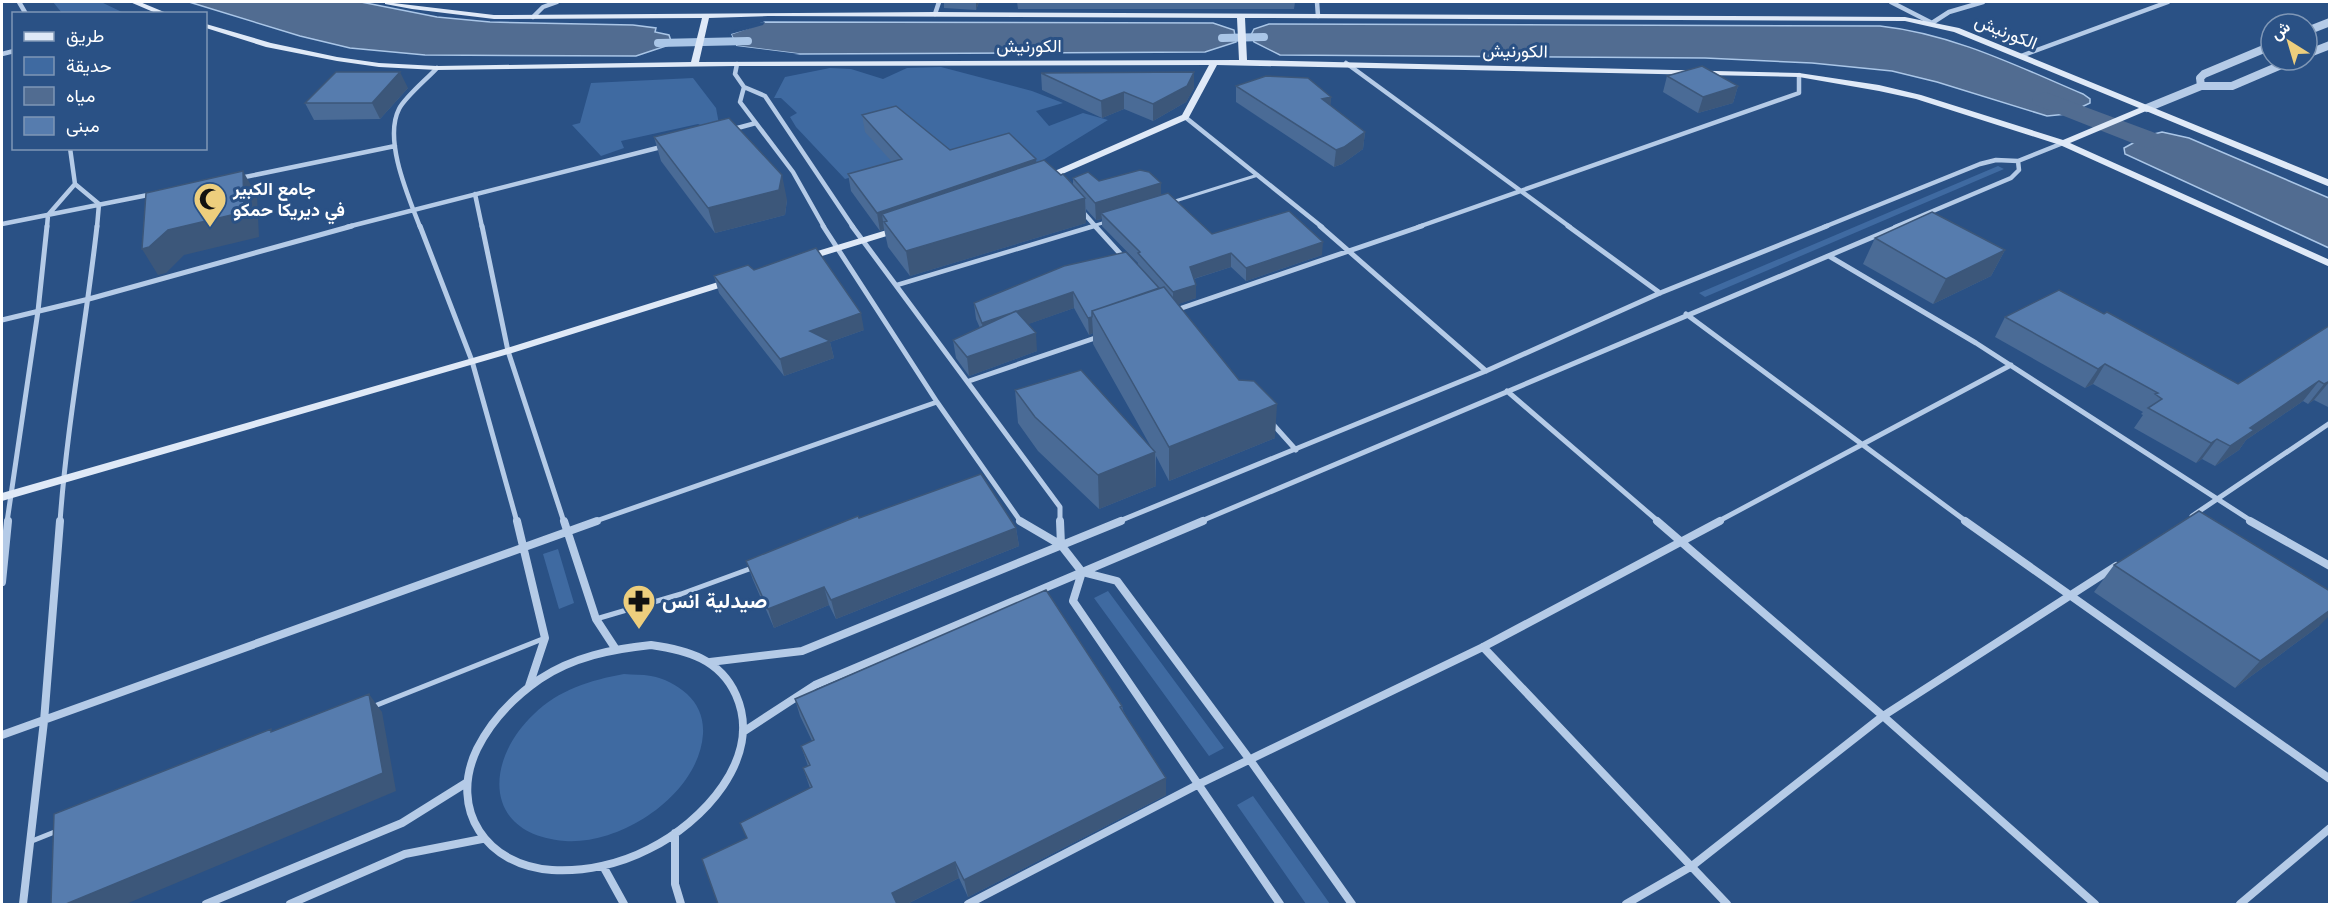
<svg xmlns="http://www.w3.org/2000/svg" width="2331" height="906" viewBox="0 0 2331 906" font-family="'Noto Sans',Vazirmatn,sans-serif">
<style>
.green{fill:#3f6aa1}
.water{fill:#516c91;stroke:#aac6e7;stroke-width:1.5}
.pier{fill:#2a5185}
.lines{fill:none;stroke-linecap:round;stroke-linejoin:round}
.stream{stroke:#aac6e7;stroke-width:8}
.canal{fill:#516c91;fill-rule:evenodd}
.service-far2{stroke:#b5cbe7;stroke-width:3}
.service-far1{stroke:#b5cbe7;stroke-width:4.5}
.service{stroke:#b5cbe7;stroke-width:5}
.minor-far2{stroke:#b5cbe7;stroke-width:4.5}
.minor-far1{stroke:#b5cbe7;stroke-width:5}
.minor{stroke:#b5cbe7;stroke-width:8}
.tertiary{stroke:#b5cbe7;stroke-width:8}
.secondary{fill:#dfe9f7;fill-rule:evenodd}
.wall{fill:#4a6b96}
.shaded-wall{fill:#3c577a}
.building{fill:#567cae;stroke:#3c577a;stroke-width:1.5}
.labels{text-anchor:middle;stroke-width:6;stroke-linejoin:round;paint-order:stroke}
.far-street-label{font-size:18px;fill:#fff;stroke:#2a5185}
.far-poi-label{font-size:18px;font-weight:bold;fill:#fff;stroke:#2a5185;text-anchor:start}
.poi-label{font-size:21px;font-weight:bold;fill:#fff;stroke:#2a5185;text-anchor:start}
</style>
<rect width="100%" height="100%" fill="#2a5185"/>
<!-- green -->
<path class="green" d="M 53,2 L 101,2 L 124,13 L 62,13 Z
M 941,67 L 1032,91 L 1063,103 L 1036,111 L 1049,126 L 1083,113 L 1108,120 L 1038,163 L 891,166 L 845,179 L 796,127 L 790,117 L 797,113 L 781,98 L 774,98 L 785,77 L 830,68 L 851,69 L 883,79 L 907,68 Z
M 693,78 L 716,108 L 719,124 L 706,128 L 698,124 L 621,141 L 624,148 L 601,156 L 572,125 L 580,123 L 591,83 Z
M 1998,166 L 2004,169 L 1705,297 L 1699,293 Z
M 558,549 L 574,603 L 559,609 L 543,554 Z
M 1108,591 L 1224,748 L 1209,756 L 1094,598 Z
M 624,674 C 633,675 642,674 651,676 C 664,678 677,685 687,694 C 698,704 704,718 703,734 C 699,794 622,845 565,841 C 483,835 484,761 534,714 C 558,690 591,680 624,674 Z
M 1253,796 L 1330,904 L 1306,904 L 1237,805 Z"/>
<!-- water -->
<path class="water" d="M 189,2 L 361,2 L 437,17 L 490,22 L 633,25 L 656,28 L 655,32 L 669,35 L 672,44 L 636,56 L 425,55 L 350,48 L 300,36 Z
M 765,22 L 1213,23 L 1234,30 L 1236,42 L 1205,52 L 800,54 L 737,46 L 731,34 Z
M 1269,24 L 1880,26 C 1953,34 2017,66 2083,94 L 2090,99 L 2090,103 L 2067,114 L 2047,116 L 1937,82 L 1892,71 L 1812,63 L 1705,58 L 1280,55 L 1254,42 L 1251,35 L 1254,29 Z
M 2162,132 L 2189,138 L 2329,198 L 2329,248 L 2125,154 L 2124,148 L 2146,136 Z"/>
<!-- pier -->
<path class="pier" d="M 765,22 L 763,25 L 731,34 L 736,46 L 800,54 L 785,55 L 734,48 L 728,36 L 729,32 L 754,23 Z"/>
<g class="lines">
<!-- stream -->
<path class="stream" d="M 1222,38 L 1264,37
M 658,43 L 748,41"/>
<!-- canal -->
<path class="canal" d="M 2045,92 L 2158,134 L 2162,140 L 2158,146 L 2149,148 L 2140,146 L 2036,105 L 2032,100 L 2036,95 Z"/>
<!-- service-far2 -->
<path class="service-far2" d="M 1172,202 L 1258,175
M 1089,227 L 1106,222"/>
<!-- service-far1 -->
<path class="service-far1" d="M 897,285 L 1094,226"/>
<!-- service -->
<path class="service" d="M 596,619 L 681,594 L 752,568
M 372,707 L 545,638
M 32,841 L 57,831"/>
<!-- minor-far2 -->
<path class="minor-far2" d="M 19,2 L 26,14
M 1317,2 L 1318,16
M 1891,2 L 1932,23 L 1949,12 L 1983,2
M 935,14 L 939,2
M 533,17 L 543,7 L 557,2
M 2,54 L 14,51
M 2021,56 L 2168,2
M 1346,63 L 1570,227
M 737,64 L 735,74 L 744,87 L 765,96 L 853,227
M 744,87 L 740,102 L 793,172 L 824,227
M 1185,117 L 1322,227
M 730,130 L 756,123
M 70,148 L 75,184 L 99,204 L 97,227
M 240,178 L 395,146
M 475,194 L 482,227
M 1082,211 L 1096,227
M 2,224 L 153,194
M 47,227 L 48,215 L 75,184
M 347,227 L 665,146
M 420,227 C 409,198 383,140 399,109 C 405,97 427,79 437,68
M 1418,227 L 1799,93 L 1799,75
M 1824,227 L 1980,164 L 1996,160 L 2018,161 L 2063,143
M 1895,227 L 2011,178 L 2019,170 L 2018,161"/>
<!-- minor-far1 -->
<path class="minor-far1" d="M 420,226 L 472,361 L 517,522
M 482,226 L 508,351 L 564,522
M 823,226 L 937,402 L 1021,522
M 852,226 L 1060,507 L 1060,522
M 1095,226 L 1125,259
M 1320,226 L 1486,371
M 1568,226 L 1660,293
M 1829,256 L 1976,343 L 2253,522
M 1176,310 L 1422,226
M 1686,314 L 1967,522
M 2,320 L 89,299 L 352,226
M 969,381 L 1101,336
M 1507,391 L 1659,522
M 1270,421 L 1296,450
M 2192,516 L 2330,423
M 7,522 L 38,311 L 47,226
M 60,522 C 67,423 86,325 97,226
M 593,522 L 937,402
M 1117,522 L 1486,371 L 1660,293 L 1827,226
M 1199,522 L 1899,226
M 1717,522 L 2011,365"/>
<!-- minor -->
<path class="minor" d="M 517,521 L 545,638 L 529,686
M 564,521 L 596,619 L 615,648
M 1020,521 L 1061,545 L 1082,572 L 1117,581 L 1250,760 L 1352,904
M 1060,521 L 1061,545
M 1657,521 L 1883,716 L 2095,904
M 1965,521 L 2330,779
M 2250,521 L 2330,566
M 1082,572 L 1073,601 L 1280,904
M 2,582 L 8,521
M 651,645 C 687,650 720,659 736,695 C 764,758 702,823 649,849 C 620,864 585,872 552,870 C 487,866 448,810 477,749 C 491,721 514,697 540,679 C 573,657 612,649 651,645 Z
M 1483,647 L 1727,904
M 710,662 L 802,651 L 1121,521
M 743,732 L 815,685 L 1203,521
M 2,735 L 597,521
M 675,833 L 675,884 L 681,904
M 603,866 L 624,904
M 23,904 L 44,721 L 60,521
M 206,904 L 402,823 L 466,783
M 290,904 L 405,854 L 482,839
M 968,904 L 1199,784 L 1483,647 L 1720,521
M 1626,904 L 1692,866 L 1883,716 L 2116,566
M 2240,904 L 2330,828"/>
<!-- tertiary -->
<path class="tertiary" d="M 2307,31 L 2330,22
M 2307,54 L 2330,45
M 2201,86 L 2200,78 L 2204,74 L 2271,46
M 2147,108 L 2201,86 L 2232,86 L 2293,60"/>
<!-- secondary -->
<path class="secondary" d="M 130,2 L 140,2 L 169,14 L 158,14 Z
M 385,2 L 494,15 L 935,12 L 1905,17 L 1959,28 L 2330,180 L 2330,187 L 2146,111 L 2070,143 L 2330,260 L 2330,267 L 2060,145 L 1916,99 L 1879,91 L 1799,77 L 1217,65 L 1188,119 L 1044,182 L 1041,181 L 1041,177 L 1182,115 L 1209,65 L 737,66 L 437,70 L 379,67 L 337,61 L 266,47 L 206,28 L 206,24 L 271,43 L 337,57 L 379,63 L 437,66 L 691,62 L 702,18 L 494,19 L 412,9 L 385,4 ZM 768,16 L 1237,18 L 1239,60 L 699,62 L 709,18 ZM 1245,18 L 1905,21 L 1954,32 L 2139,108 L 2063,140 L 1921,95 L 1879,85 L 1799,73 L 1247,60 Z
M 900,226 L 905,229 L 903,231 L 809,260 L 805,261 L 800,258 L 801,256 Z
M 731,278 L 735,279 L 736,281 L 735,283 L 512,353 L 2,501 L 2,493 L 504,349 Z"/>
</g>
<!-- wall -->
<path class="wall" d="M 776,2 L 873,2 L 872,3 L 776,3 Z
M 944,2 L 979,2 L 976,10 L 944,8 Z
M 1017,2 L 1295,2 L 1294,9 L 1018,9 Z
M 1041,73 L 1194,88 L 1186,102 L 1153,121 L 1124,109 L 1102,118 L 1042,90 Z
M 1667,76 L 1738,86 L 1733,103 L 1698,113 L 1663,92 Z
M 1236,86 L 1331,97 L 1330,106 L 1365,132 L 1363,149 L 1342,164 L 1334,167 L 1236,102 Z
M 408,88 L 380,119 L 314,120 L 305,103 Z
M 862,115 L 950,150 L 1037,162 L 1061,175 L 1073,185 L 1073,178 L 1099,181 L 1161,195 L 1212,234 L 1322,255 L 1246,281 L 1231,267 L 1194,279 L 1196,298 L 1178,304 L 1275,438 L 1169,481 L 1156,456 L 1156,486 L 1099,509 L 1038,451 L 1018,423 L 1015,390 L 1151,447 L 1093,344 L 1093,333 L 1089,335 L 1074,308 L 1028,324 L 1037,351 L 969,376 L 956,358 L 953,340 L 980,328 L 976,319 L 974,303 L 1138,265 L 1138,263 L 1102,226 L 1102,219 L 1096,220 L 1086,209 L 1086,223 L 910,276 L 888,247 L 884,229 L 880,231 L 851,191 L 848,174 L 892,162 L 865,132 Z
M 654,137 L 787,200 L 785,215 L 715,233 L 661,161 Z
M 1875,238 L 2005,250 L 1991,276 L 1933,304 L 1863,264 Z
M 754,270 L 864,330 L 830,342 L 834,358 L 784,376 L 719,293 L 714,276 Z
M 2005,317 L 2238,384 L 2330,325 L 2330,408 L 2314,400 L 2308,404 L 2303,401 L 2246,440 L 2239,450 L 2215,466 L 2202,459 L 2196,463 L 2134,428 L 2143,415 L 2141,414 L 2143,412 L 2093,384 L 2085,388 L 1995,337 Z
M 859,518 L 1016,528 L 1019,546 L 836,619 L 829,605 L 774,628 L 753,580 L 746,561 Z
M 2114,565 L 2319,626 L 2235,688 L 2094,592 Z
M 795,699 L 1122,706 L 1123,710 L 1166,795 L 968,897 L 959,878 L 907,904 L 718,904 L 747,838 L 810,788 L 803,768 L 808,766 L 801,746 L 812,741 L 800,716 Z"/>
<!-- shaded-wall -->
<path class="shaded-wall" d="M 976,2 L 979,2 L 976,10 Z
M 400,72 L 408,88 L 380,119 L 372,103 Z
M 1194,72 L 1194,88 L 1186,102 L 1153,121 L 1153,104 Z
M 1738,86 L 1733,103 L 1698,113 L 1703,97 Z
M 1124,92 L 1124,109 L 1102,118 L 1101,101 Z
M 1331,97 L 1330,113 L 1322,99 Z
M 1365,132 L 1363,149 L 1342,164 L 1334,167 L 1336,150 Z
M 1036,159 L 1038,176 L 882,214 L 884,229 L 880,231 L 877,213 Z
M 243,171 L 257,196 L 259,237 L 184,255 L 166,273 L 158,275 L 142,249 Z
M 782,175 L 787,200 L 785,215 L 715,233 L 708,208 Z
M 1161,183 L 1161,201 L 1101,213 L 1102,219 L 1096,220 L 1095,203 Z
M 1085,198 L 1086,223 L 910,276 L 906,251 Z
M 1323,242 L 1322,255 L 1246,281 L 1246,268 Z
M 2005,250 L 1991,276 L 1933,304 L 1946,279 Z
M 1231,253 L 1231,267 L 1190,280 L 1190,267 Z
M 1196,285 L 1196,298 L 1173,306 L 1173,292 Z
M 1073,292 L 1074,308 L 984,340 L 982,323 Z
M 861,313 L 864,330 L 830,342 L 834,358 L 784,376 L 780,359 L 810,331 Z
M 1092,317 L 1093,333 L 1089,335 L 1088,318 Z
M 1036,333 L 1037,351 L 969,376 L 967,357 Z
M 2105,364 L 2093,384 L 2085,388 L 2098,369 Z
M 2319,381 L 2303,401 L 2246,440 L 2239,450 L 2215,466 L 2230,446 L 2250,428 Z
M 2330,381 L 2314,400 L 2308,404 L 2324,384 Z
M 1277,404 L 1275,438 L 1169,481 L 1169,447 Z
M 2217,439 L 2202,459 L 2196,463 L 2211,443 Z
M 1155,452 L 1156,486 L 1099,509 L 1098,475 Z
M 1016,528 L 1019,546 L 836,619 L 831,600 Z
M 824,587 L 829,605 L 774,628 L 768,609 Z
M 2330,610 L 2330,615 L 2319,626 L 2235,688 L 2260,661 Z
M 369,694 L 382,712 L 396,791 L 126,904 L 66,904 Z
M 1166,778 L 1166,795 L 968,897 L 964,880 Z
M 955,862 L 959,878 L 907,904 L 895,904 L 892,893 Z"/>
<!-- building -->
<path class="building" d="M 1702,66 L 1738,86 L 1703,97 L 1667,76 Z
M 336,72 L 400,72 L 372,103 L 305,103 Z
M 1194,72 L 1187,86 L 1153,104 L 1124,92 L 1101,101 L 1041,73 Z
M 1266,76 L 1308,78 L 1331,97 L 1322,99 L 1365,132 L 1344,147 L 1336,150 L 1236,86 Z
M 896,106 L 950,150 L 1009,133 L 1036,159 L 877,213 L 848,174 L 902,159 L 862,115 Z
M 729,118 L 782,175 L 779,190 L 708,208 L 654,137 Z
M 1044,160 L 1061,175 L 1063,174 L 1085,198 L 906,251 L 884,222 L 887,221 L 882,214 Z
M 1140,170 L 1149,172 L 1161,183 L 1095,203 L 1073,178 L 1088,172 L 1099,181 Z
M 243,171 L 244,212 L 168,230 L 149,247 L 142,249 L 146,193 Z
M 1168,193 L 1212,234 L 1289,211 L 1323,242 L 1246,268 L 1231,253 L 1190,267 L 1196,285 L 1173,292 L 1138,253 L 1140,252 L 1101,213 Z
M 1932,212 L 2005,250 L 1946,279 L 1875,238 Z
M 816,248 L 861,313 L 810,331 L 830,341 L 780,359 L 714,276 L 748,265 L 754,270 Z
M 1126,252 L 1159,288 L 1092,311 L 1092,317 L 1088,318 L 1073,292 L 982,323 L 974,303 L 1064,266 Z
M 1164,287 L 1239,380 L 1254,381 L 1277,404 L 1169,447 L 1092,311 Z
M 2059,290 L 2104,314 L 2107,312 L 2238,384 L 2330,325 L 2330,381 L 2324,384 L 2319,381 L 2250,428 L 2254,430 L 2230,446 L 2217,439 L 2211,443 L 2148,408 L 2162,399 L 2155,394 L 2158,393 L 2105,364 L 2098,369 L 2005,317 Z
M 1016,311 L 1036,333 L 967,357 L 953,340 Z
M 1081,370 L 1155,452 L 1098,475 L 1035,417 L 1015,390 Z
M 981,474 L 1016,528 L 831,600 L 824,587 L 768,609 L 746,561 L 858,516 L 859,518 Z
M 2199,511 L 2330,591 L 2330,610 L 2260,661 L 2114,565 Z
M 1046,590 L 1122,706 L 1120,707 L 1166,778 L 964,880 L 955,862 L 892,893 L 897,904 L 718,904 L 702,859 L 747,838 L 740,823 L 812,787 L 803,768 L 810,765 L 801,746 L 814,740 L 795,699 Z
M 369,694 L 383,773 L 66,904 L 51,904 L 54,814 L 271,729 L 271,732 Z"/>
<!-- icons -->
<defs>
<symbol id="mosque-pin" viewBox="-11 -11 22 30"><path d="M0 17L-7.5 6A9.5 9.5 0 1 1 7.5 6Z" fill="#edce7d" stroke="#2a5185"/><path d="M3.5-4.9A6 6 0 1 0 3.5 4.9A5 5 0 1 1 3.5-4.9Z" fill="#111"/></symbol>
<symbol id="pharmacy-pin" viewBox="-11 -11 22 30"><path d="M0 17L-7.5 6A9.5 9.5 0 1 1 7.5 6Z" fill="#edce7d" stroke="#2a5185"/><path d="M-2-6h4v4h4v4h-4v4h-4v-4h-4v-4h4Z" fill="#111"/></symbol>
</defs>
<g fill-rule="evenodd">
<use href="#mosque-pin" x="191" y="180" width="38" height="52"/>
<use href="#pharmacy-pin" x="620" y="582" width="38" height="52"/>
</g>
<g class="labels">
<!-- far-street labels -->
<g class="far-street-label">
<text transform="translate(2006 32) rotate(22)" y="6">الكورنيش</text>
<text x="1029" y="52">الكورنيش</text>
<text transform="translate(1515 51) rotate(1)" y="6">الكورنيش</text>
</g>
<!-- far-poi labels -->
<g class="far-poi-label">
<text x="233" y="195">جامع الكبير<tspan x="233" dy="21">في ديريكا حمكو</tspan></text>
</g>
<!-- poi labels -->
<g class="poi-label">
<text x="662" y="608">صيدلية انس</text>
</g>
</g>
<!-- border -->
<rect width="2331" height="906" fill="none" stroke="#ffffff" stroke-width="6"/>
<!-- legend -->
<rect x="12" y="12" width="195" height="138" fill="#2a5185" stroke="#7f97b6" stroke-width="1.5"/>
<rect x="24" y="32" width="30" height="9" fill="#dfe9f7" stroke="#7f97b6" stroke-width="1.5"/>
<text x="66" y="42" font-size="18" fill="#ffffff">طريق</text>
<rect x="24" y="57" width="30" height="18" fill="#3f6aa1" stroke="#7f97b6" stroke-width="1.5"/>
<text x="66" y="72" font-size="18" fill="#ffffff">حديقة</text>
<rect x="24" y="87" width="30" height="18" fill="#516c91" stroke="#7f97b6" stroke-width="1.5"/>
<text x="66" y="102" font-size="18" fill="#ffffff">مياه</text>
<rect x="24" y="117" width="30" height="18" fill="#567cae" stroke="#7f97b6" stroke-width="1.5"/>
<text x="66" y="132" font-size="18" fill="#ffffff">مبنى</text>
<!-- north arrow -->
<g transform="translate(2289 42) rotate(323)"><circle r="28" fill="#2a5185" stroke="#7f97b6" stroke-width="1.5"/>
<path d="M0-4.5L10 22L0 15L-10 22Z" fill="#edce7d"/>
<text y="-9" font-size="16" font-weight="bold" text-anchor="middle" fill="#ffffff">ش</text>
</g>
</svg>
